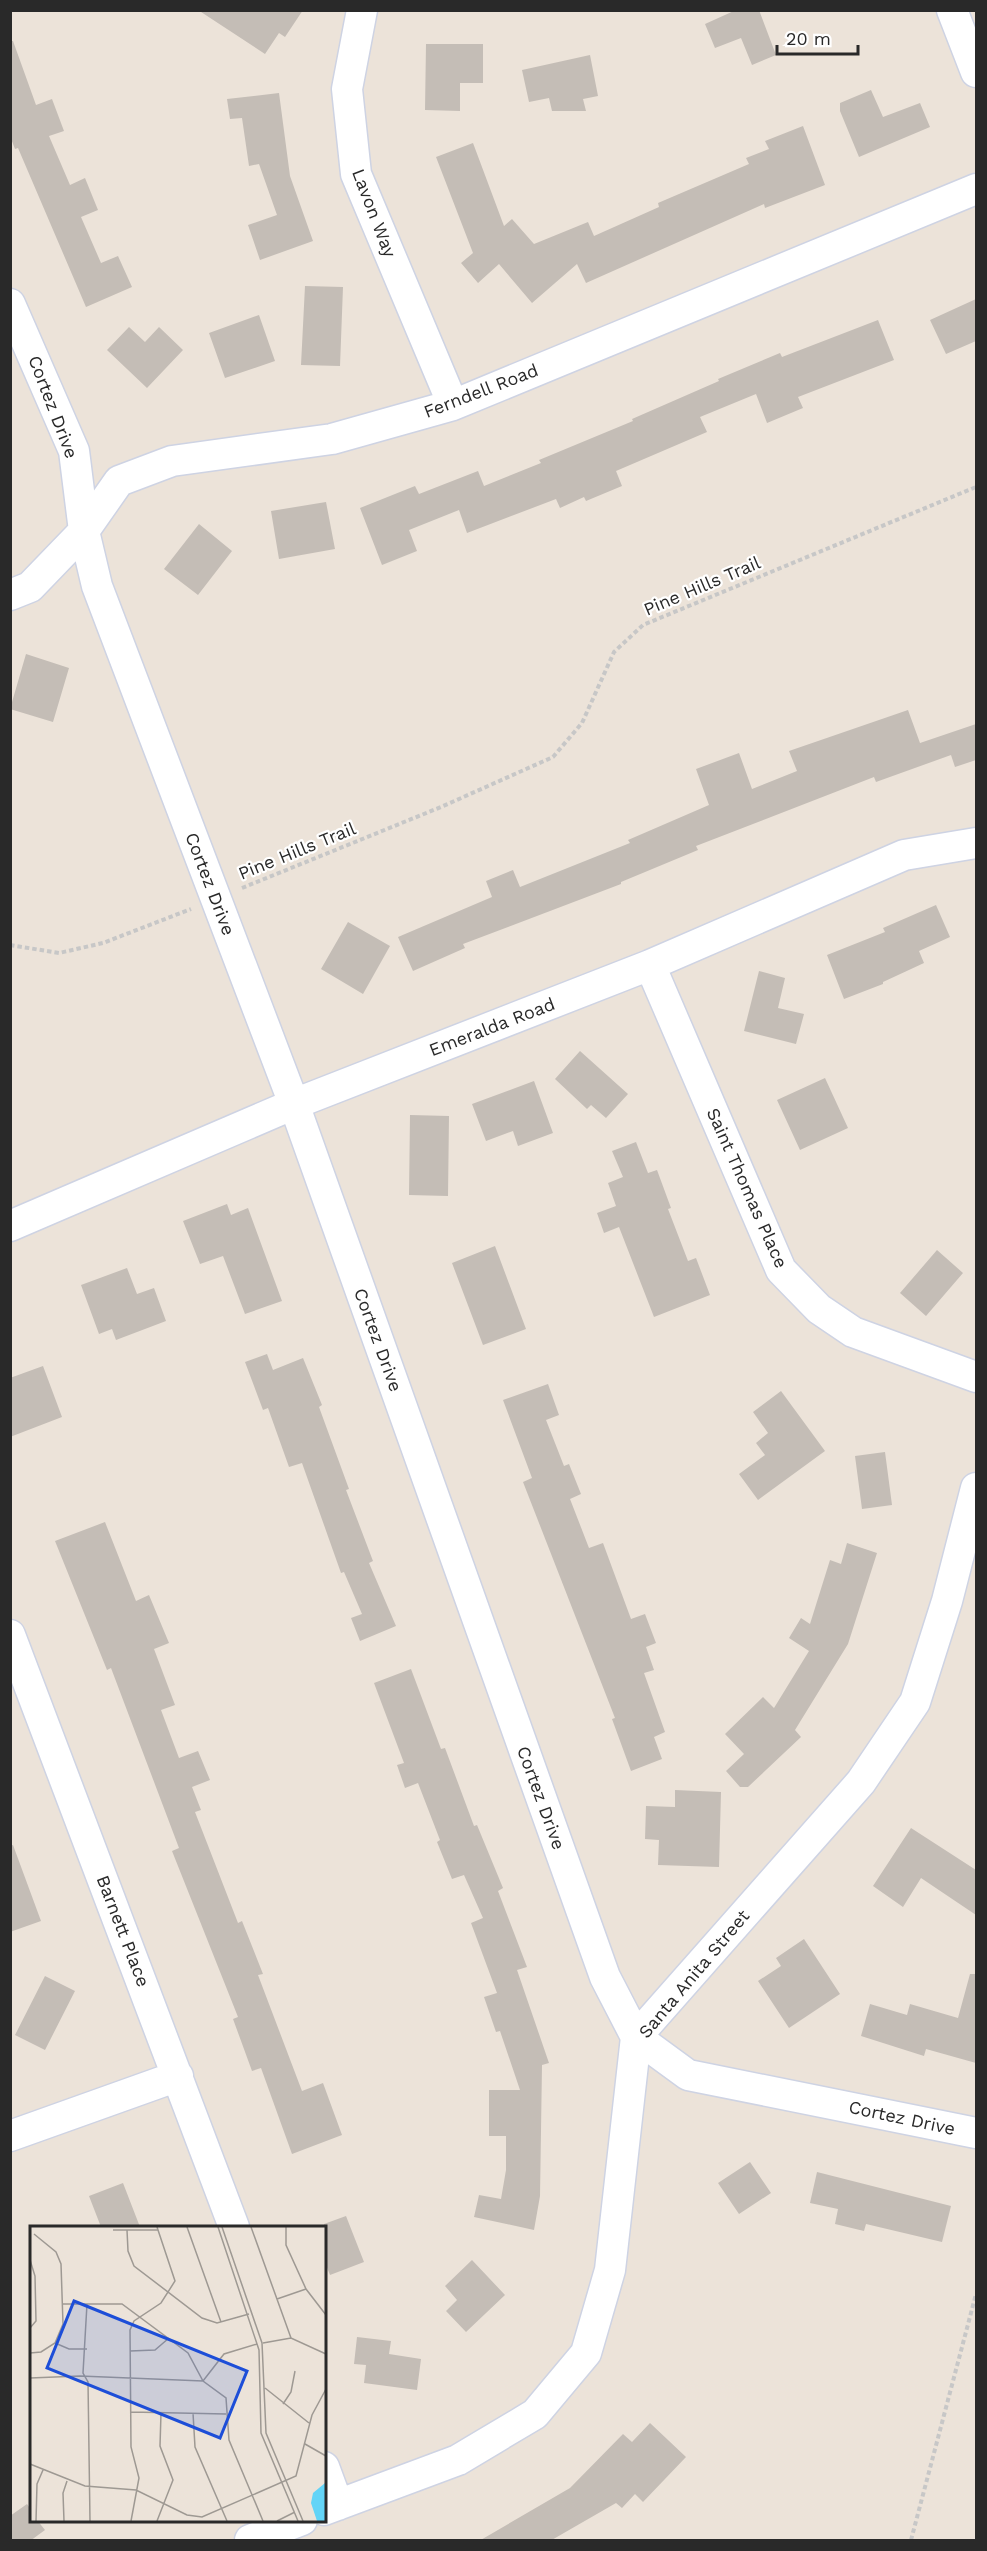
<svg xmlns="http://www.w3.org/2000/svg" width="987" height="2551" viewBox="0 0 987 2551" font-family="'Work Sans',sans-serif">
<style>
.building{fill:#c4bdb6}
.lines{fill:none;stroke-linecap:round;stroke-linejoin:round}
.minor-casing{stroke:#ced3e3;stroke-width:33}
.path{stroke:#c7c7c7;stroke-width:4;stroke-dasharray:4.5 3;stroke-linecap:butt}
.minor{stroke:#fff;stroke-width:30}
.labels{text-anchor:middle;stroke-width:4.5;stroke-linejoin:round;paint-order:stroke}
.street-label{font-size:18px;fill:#292929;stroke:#fff}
.inset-road{fill:none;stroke:#9e9993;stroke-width:1.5}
.view{fill:#1d4ed8;fill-opacity:0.15;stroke:#1d4ed8;stroke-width:3}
.inset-edge{fill:none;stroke:#292929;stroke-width:3}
</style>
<rect width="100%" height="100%" fill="#ece3d9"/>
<!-- building -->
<path class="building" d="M 198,10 L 303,10 L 285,37 L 279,33 L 265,54 Z
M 736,10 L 759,10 L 776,55 L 752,65 L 741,38 L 715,48 L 705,24 Z
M 10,41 L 13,41 L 36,105 L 52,99 L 64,131 L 49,136 L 70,185 L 85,178 L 98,210 L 81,217 L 101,263 L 118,256 L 132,287 L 86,307 L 18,148 L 15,149 L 10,136 Z
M 426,44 L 483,44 L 483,83 L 460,83 L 460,111 L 425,110 Z
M 590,55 L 598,96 L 583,99 L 586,111 L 552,111 L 549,98 L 529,102 L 522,70 Z
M 871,90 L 883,117 L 920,103 L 930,127 L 859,157 L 840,111 L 840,103 Z
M 279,93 L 290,176 L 313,241 L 260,260 L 248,225 L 277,215 L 259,164 L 249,166 L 242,118 L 230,119 L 227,99 Z
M 803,126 L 825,185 L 765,208 L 764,204 L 586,283 L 577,264 L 532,303 L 499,264 L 478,283 L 461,263 L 473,253 L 436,157 L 473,143 L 504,226 L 512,219 L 534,244 L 588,222 L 594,236 L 659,207 L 658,203 L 749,164 L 746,158 L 769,149 L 765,141 Z
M 305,286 L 343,287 L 340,366 L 301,365 Z
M 976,299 L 976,341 L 946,354 L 930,320 Z
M 259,315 L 275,361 L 225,378 L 209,333 Z
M 878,320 L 894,360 L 798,397 L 803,408 L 767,423 L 756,394 L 700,417 L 707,432 L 616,471 L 622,486 L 586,501 L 584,497 L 560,508 L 556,499 L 467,533 L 459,510 L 409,530 L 417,551 L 382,565 L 360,508 L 415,486 L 419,494 L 478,471 L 484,486 L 541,463 L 539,460 L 633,421 L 632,419 L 719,381 L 718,379 L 780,353 L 782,357 Z
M 129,327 L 145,342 L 159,327 L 183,350 L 147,388 L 107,350 Z
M 326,502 L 335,549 L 279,559 L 271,511 Z
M 199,524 L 232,551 L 198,595 L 164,569 Z
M 26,654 L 69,668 L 53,722 L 10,709 Z
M 908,710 L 920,743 L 976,724 L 976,760 L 955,767 L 951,755 L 876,782 L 874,777 L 696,846 L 698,850 L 621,882 L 621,884 L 463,944 L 465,948 L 413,971 L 398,937 L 492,897 L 486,881 L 513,870 L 520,887 L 630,843 L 628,840 L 709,805 L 696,769 L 739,753 L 752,789 L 797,771 L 789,751 Z
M 936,905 L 950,937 L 919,951 L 924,963 L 883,982 L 883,984 L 844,999 L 827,955 L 885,932 L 883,928 Z
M 348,922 L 390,946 L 363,994 L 321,969 Z
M 759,971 L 785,978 L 778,1008 L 804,1014 L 796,1044 L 744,1031 Z
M 580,1051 L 628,1094 L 606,1118 L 591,1105 L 587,1109 L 555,1079 Z
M 825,1078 L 848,1128 L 800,1150 L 777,1100 Z
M 534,1081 L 553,1133 L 518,1146 L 513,1131 L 486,1141 L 472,1104 Z
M 410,1115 L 449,1116 L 448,1196 L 409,1195 Z
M 636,1142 L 648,1173 L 657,1170 L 671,1208 L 668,1209 L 688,1261 L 696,1258 L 710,1295 L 654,1317 L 619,1227 L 604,1233 L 597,1213 L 616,1206 L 608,1183 L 623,1177 L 612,1151 Z
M 227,1204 L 231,1215 L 248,1208 L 282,1301 L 245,1314 L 223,1256 L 200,1264 L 183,1221 Z
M 495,1246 L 526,1329 L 483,1345 L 452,1263 Z
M 937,1250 L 963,1273 L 926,1316 L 900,1293 Z
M 127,1268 L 137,1294 L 154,1288 L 166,1321 L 116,1340 L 112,1329 L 99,1334 L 81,1285 Z
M 267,1354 L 273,1370 L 303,1358 L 322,1405 L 319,1407 L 349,1489 L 346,1490 L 373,1561 L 369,1563 L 396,1626 L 360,1641 L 351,1618 L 362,1614 L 344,1572 L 341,1573 L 302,1463 L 289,1467 L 268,1408 L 263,1410 L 245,1362 Z
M 43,1366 L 62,1417 L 10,1437 L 10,1378 Z
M 548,1384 L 559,1415 L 546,1420 L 564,1466 L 569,1464 L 581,1494 L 570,1499 L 589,1548 L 603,1543 L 631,1619 L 645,1614 L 656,1643 L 646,1647 L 654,1670 L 644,1673 L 665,1732 L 654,1737 L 662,1759 L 631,1771 L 612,1719 L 615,1718 L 523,1482 L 532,1478 L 503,1400 Z
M 781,1391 L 825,1451 L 758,1500 L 739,1474 L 765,1455 L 756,1443 L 768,1433 L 753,1412 Z
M 885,1452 L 892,1505 L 862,1509 L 855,1456 Z
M 105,1522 L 136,1601 L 149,1595 L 169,1643 L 154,1649 L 175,1705 L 161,1710 L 179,1758 L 198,1751 L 210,1780 L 192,1787 L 201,1810 L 195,1812 L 238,1923 L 242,1921 L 263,1974 L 258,1975 L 302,2091 L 323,2083 L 342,2135 L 292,2154 L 261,2068 L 252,2071 L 233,2019 L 238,2017 L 172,1851 L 179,1848 L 111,1668 L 107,1670 L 55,1541 Z
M 847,1543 L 877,1553 L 848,1644 L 795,1730 L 801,1737 L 748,1787 L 740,1787 L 726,1771 L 744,1754 L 725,1734 L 763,1697 L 774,1708 L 809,1651 L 789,1638 L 801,1618 L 810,1624 L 830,1560 L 841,1564 Z
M 411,1669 L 441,1749 L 445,1748 L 474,1826 L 477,1825 L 503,1888 L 498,1891 L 527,1967 L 517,1970 L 549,2063 L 542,2065 L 540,2196 L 534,2230 L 474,2217 L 479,2195 L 501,2199 L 506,2170 L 506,2136 L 489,2136 L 489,2090 L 520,2090 L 500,2031 L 496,2032 L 484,1997 L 497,1993 L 471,1923 L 483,1918 L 464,1875 L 452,1879 L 437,1842 L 440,1840 L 418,1783 L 405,1788 L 397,1765 L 404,1763 L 374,1683 Z
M 675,1790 L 721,1792 L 719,1867 L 658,1865 L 659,1840 L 645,1839 L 646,1806 L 675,1807 Z
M 911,1828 L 976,1870 L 976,1915 L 921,1878 L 903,1907 L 873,1886 Z
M 13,1845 L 41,1921 L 10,1932 L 10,1846 Z
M 804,1939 L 840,1994 L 789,2028 L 758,1981 L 781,1966 L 776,1958 Z
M 970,1974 L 976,1974 L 976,2063 L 926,2049 L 924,2056 L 861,2036 L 870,2004 L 907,2015 L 910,2004 L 958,2018 Z
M 45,1976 L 75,1991 L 45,2050 L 15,2035 Z
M 750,2162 L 771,2193 L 739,2214 L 718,2183 Z
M 817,2172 L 951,2206 L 942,2242 L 866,2224 L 864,2231 L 835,2224 L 838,2209 L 810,2203 Z
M 123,2183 L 140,2227 L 101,2227 L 89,2196 Z
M 346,2216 L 364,2262 L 330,2275 L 324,2260 L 324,2224 Z
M 472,2260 L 505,2295 L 466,2332 L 446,2311 L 457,2300 L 445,2286 Z
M 357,2337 L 391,2341 L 389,2354 L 421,2359 L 417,2390 L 364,2383 L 366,2365 L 354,2364 Z
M 650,2423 L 686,2457 L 643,2502 L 635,2494 L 622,2508 L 616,2503 L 550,2541 L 479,2541 L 570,2488 L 623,2434 L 632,2442 Z
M 27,2504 L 32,2511 L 32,2520 L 37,2520 L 45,2530 L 30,2541 L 10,2541 L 10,2516 Z"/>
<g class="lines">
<defs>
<path id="minor" d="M 362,10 L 347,89 L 356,174 L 453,405
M 952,10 L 976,72
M 10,304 L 74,451 L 84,531 L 97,586 L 294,1104 L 605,1977 L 636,2037 L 688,2075 L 976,2133
M 10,595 L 30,587 L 84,531 L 119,481 L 172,461 L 332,439 L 453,405 L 976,189
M 650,965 L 781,1270 L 819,1309 L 853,1332 L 976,1377
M 10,1226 L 294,1104 L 650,965 L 904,855 L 976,843
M 10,1635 L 234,2227
M 10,2136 L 178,2076
M 324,2467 L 338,2505
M 324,2510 L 458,2460 L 535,2414 L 586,2353 L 610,2270 L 636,2037 L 861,1782 L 915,1702 L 947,1601 L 976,1488
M 250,2540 L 302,2520"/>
</defs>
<!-- minor casing -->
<use href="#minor" class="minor-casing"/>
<!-- path -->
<path class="path" d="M 242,888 L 441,807 L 553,757 L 582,723 L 614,652 L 643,625 L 976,487
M 10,945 L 59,953 L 103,943 L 191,909
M 911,2540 L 976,2294"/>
<!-- minor -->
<use href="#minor" class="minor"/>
</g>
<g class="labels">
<!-- street labels -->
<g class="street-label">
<text transform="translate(374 213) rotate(69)" y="6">Lavon Way</text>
<text transform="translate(481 391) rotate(-21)" y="6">Ferndell Road</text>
<text transform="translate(53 407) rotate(69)" y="6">Cortez Drive</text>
<text transform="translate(702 586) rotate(-23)" y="6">Pine Hills Trail</text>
<text transform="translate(297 851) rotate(-22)" y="6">Pine Hills Trail</text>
<text transform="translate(210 884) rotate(69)" y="6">Cortez Drive</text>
<text transform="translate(492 1027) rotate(-21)" y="6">Emeralda Road</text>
<text transform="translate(747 1188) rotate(66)" y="6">Saint Thomas Place</text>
<text transform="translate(378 1340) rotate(70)" y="6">Cortez Drive</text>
<text transform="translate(541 1798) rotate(70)" y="6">Cortez Drive</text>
<text transform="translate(123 1931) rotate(69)" y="6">Barnett Place</text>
<text transform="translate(694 1974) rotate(-50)" y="6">Santa Anita Street</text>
<text transform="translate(902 2118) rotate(12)" y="6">Cortez Drive</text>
</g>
</g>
<!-- overview -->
<g transform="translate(30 2226)">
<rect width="296" height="296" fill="#ece3d9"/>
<path d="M 295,257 L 295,295 L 287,295 L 281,277 L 283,267 Z" fill="#63d4f7"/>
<path class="inset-road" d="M 157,1 L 191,96M 188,1 L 229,124 L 231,207 L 268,295M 192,1 L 232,117 L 236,207 L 273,295M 221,1 L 261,112M 256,1 L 256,19 L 276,63 L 296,89M 83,4 L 128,4M 97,4 L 98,25 L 104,40 L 172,92 L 187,97 L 219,88M 0,34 L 5,50 L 6,95 L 0,102M 247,73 L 276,63M 32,78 L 92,78 L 158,127 L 173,155 L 196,172 L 199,214 L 233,295M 57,78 L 53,147 L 58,156 L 60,295M 25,117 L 39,123 L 57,123M 233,117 L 261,112 L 296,128M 100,125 L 125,124 L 139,112M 0,127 L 11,126 L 25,117 L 33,98 L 31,38 L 26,26 L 4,8M 0,152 L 50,150 L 173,155 L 194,128 L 227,118M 235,162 L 279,197M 253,178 L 261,166 L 265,145M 101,186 L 196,188M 163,187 L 165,221 L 197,295M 275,218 L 296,230M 0,238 L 55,260 L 106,264 L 157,289 L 172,291 L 266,250 L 282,189 L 296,163M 6,295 L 7,258 L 13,244M 34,295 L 33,267 L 37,255M 101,295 L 109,252 L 101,221 L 100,104 L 104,95 L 131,77 L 145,55 L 127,1M 127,295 L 143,254 L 130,220 L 131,187M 247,295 L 265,286"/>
<path class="view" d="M 44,75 L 217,145 L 190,212 L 17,142 Z"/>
<rect width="296" height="296" class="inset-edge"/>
</g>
<!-- border -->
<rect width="987" height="2551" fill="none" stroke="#292929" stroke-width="24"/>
<!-- scale -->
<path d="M777 45v9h81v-9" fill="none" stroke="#292929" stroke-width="3"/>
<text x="786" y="45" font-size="18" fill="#292929" stroke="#ffffff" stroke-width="4.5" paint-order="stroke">20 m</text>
</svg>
